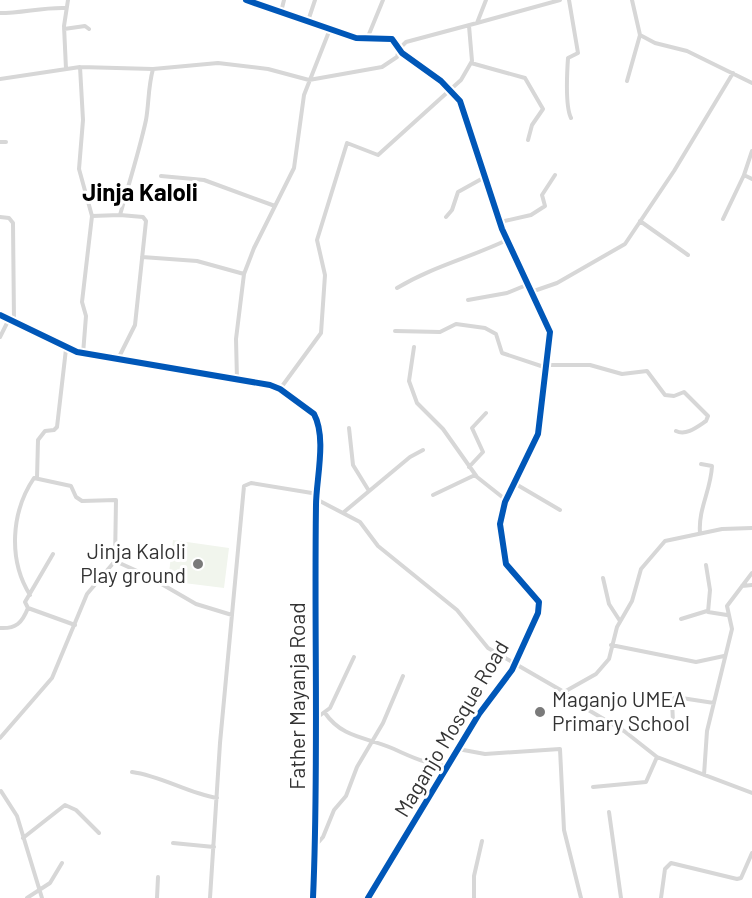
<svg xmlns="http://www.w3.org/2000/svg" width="752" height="898" viewBox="0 0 752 898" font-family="Barlow,sans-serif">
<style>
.grass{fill:#f1f5ed}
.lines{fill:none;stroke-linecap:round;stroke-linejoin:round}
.minor{stroke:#d7d7d7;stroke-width:4}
.tertiary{stroke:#d7d7d7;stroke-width:5}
.cycleway-casing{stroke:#fff;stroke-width:10}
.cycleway{stroke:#0057b8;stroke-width:6}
.poi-dot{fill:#7a7a7a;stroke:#fff;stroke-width:2}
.labels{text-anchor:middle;stroke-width:6;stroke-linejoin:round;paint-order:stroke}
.poi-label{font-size:21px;fill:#333;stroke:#fff;text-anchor:end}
.street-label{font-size:21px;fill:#333;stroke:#fff}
.quarter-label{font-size:24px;font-weight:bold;fill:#000;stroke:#fff}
</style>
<rect width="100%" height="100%" fill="#fff"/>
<!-- grass -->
<path class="grass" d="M 173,540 L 229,548 L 224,588 L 168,581 Z"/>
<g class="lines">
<!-- minor -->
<path class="minor" d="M 569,0 L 578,53 L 568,58 C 567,73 565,106 571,118
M 281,12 L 284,0
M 0,13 C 23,13 43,7 66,8
M 308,21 L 315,0
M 477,23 L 560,0
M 64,29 L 85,26 L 89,29
M 640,35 L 655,43 L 687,51 L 752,83
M 367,39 L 383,0
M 471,63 L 525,78 L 543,109 L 532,125 L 528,140
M 80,67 L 83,120 L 79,169 L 92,216
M 66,69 L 64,26 L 68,0
M 0,79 L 80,67 L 153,69 L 218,63 L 268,69 L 309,80 L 382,67 L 397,57 L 399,49 L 406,42 L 477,23 L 486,0
M 627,81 L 640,35 L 632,0
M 0,142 L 6,142
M 744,175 L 752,179
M 161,176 L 204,180 L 275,206
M 0,217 L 9,218 L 13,223 L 14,321
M 446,217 L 452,210 L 458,192 L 485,177
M 723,219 L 744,175 L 752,151
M 640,221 L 688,255
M 500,222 L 531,215 L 545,206 L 542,195 L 555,175
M 142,257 L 197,261 L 244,274
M 397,288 C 434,266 469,258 507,240
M 531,292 L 557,283 L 625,244 L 674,171 L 733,73
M 468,300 L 507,293 L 529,284
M 0,315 L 77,352 L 270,385 L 280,389 L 314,414 C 327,438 316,480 316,505 C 314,636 319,767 313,898
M 395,331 L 440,332 L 456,324 L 485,328 L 496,334 L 502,353 L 547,368
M 0,337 L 9,319
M 414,347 L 409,381 L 417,403 L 443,429 L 477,477 L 506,500
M 83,354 L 86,316 L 82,302 L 92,216 L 120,215 C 129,183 139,152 146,120 C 149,103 148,87 153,69
M 118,359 L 135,325 L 146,221 L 143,217 L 120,215
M 548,365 L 590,365 L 622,374 L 647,371 L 665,395 L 674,396 L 684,392 L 708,416 L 706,421 C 697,427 686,436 676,431
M 237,380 L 236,339 L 244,274 L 254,248 L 294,168 L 304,95 L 330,29
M 280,389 L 321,333 L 325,275 L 317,240 L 347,143 L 378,155 L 461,80 L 472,61 L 469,26
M 349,428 L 353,465 L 369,491
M 469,467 L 483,452 L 472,428 L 486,413
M 37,478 L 38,440 L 45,431 L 54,430 L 57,427 L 66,349
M 514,483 L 560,510
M 433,495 L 475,475
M 316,499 L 360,522 L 378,546 L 457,610 L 488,648 L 564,692 L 596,674 L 609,659 L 617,627 L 632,601 L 641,569 L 665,541 L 722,529 L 752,528
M 344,512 L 410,457 L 423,450
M 700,533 C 698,509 711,490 712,466 L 701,464
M 115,561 L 146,575 L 196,604 L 232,615
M 706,565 L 710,590 L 708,612 L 727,615
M 603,578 L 609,604 L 620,621
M 742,586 L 752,585
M 28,608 L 25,602 L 53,554
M 681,619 L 707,611
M 0,628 C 16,629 22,623 28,608 L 75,625
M 611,645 L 696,662 L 724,656
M 564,692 L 580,705 L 624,731 L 657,757 L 752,793
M 325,713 C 343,739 368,737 394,749 C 411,757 429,765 448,766
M 315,719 L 330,708 L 354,657
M 673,722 L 672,701 L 675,697 L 714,703
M 0,738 L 52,678 L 87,594 L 115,561 L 116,500 L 82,501 L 76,497 L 71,486 L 34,478 C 11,512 8,560 30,595
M 458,749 L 485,754 L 560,749 L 564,830 L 581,898
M 132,772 C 162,776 187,793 217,798
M 704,775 L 707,731 L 732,629 L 727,606 L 752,573
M 593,787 L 646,782 L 657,757
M 1,791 L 17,816 L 42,898
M 609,812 L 621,898
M 23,838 L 65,805 L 76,810 L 99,833
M 173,843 L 214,847
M 316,845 L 323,837 L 334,810 L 346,796 L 357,767 L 383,723 L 403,676
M 27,898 L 50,883 L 62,863
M 157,898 L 158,877
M 210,898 L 220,743 L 244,486 L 251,483 L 318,494
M 474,898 L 474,876 L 482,841
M 661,898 L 665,869 L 671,863 L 737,879 L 741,878 L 752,853"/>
<!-- tertiary -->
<path class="tertiary" d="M 246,0 L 356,38 L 392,39 L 402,53 L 441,81 L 460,101 L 502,229 L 550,332 L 538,434 L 505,502 L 500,524 L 506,564 L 539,602 L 538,613 L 512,670 L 479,714 L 368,898"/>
<defs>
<path id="cycleway" d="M 246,0 L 356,38 L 392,39 L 402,53 L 441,81 L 460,101 L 502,229 L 550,332 L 538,434 L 505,502 L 500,524 L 506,564 L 539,602 L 538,613 L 512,670 L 479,714 L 368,898
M 0,315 L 77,352 L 270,385 L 280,389 L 314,414 C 327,438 316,480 316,505 C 314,636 319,767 313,898"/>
</defs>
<!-- cycleway casing -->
<use href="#cycleway" class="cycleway-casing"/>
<!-- cycleway -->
<use href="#cycleway" class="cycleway"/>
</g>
<!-- markers -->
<g class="poi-dot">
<circle cx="198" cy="564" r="6"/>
<circle cx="540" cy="712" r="6"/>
</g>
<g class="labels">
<!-- poi labels -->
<g class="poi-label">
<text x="186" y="559">Jinja Kaloli<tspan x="186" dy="24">Play ground</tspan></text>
<text x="552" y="707" text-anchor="start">Maganjo UMEA<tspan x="552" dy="24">Primary School</tspan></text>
</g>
<!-- street labels -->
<g class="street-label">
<text transform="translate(298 696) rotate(-90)" y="7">Father Mayanja Road</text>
<text transform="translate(452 729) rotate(-59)" y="7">Maganjo Mosque Road</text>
</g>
<!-- quarter labels -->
<g class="quarter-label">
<text x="140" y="201">Jinja Kaloli</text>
</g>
</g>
</svg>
